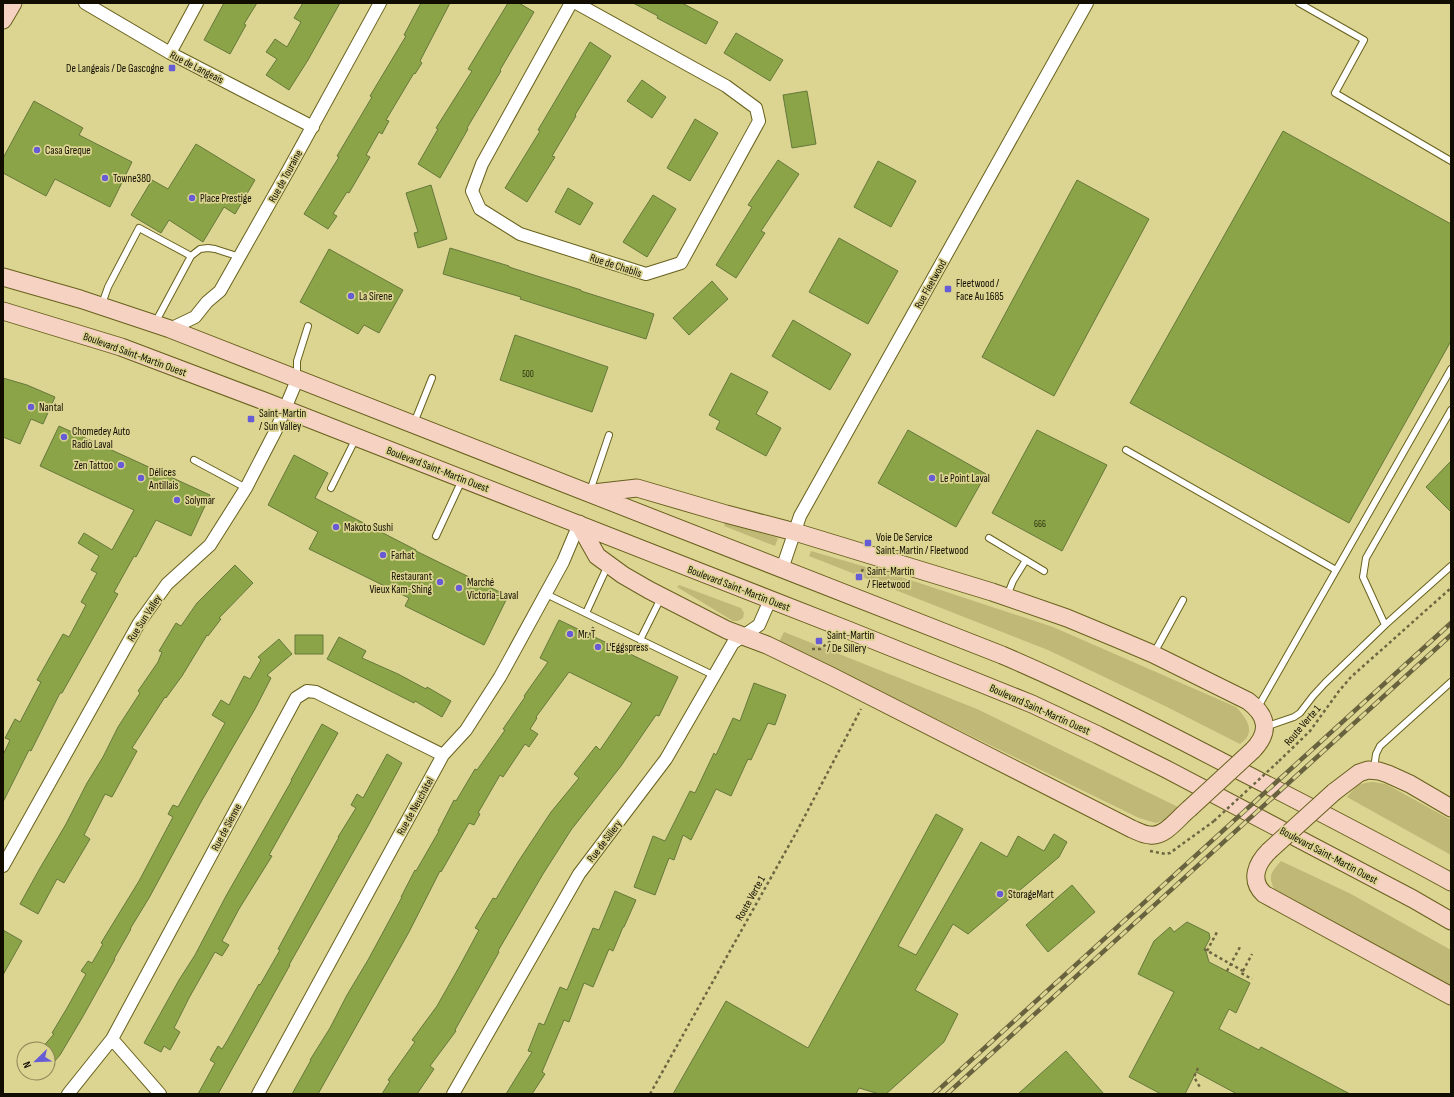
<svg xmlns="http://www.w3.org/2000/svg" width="1454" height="1097" viewBox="0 0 1454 1097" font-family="'Sofia Sans Condensed',sans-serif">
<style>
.green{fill:#c0b876}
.building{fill:#8aa447;stroke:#66783c}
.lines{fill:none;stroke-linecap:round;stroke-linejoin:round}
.lane-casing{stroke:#68611d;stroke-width:8}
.street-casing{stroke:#68611d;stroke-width:14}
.secondary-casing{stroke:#68611d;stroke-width:19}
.path{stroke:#6d6741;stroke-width:2.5;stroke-dasharray:3 3;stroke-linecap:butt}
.lane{stroke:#fff;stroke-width:6}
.street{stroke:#fff;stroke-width:12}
.secondary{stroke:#f6d2c3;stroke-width:17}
.rail-casing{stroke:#68623e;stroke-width:4.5}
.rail{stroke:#dcd491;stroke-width:3;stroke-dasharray:9;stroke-linecap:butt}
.secondary-bridge-casing{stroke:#68611d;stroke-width:19;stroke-linecap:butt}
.path-bridge{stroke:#6d6741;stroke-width:2.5;stroke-dasharray:3 3;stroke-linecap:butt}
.secondary-bridge{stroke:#f6d2c3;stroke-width:17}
.poi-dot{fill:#665cd5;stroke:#dcd491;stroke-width:1.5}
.labels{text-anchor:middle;stroke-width:3.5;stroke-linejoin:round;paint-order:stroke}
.number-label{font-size:9px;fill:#2f3312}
.street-label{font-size:11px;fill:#110d00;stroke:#dcd491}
.poi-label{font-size:11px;fill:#110d00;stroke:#dcd491;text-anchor:start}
</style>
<rect width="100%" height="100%" fill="#dcd491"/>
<!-- green -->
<path class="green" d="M 726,522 L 778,538 L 775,546 L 724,526 Z
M 811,551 L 904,578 L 1053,627 L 1236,707 C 1247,719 1257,732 1240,744 L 1167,707 L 1048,650 L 809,556 Z
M 679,585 L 741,608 L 744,613 L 743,618 L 738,621 L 733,621 L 677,587 Z
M 784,632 L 977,709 L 1178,807 L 1164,820 L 1156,823 L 1139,818 L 779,642 Z
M 1373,782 L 1386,784 L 1451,820 L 1451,855 L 1347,797 C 1357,786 1358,783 1373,782 Z
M 1281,861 L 1351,894 L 1451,950 L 1451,990 L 1276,893 C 1268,876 1269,875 1281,861 Z"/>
<!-- building -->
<path class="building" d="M 224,3 L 257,3 L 244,24 L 246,25 L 230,54 L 204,40 Z
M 303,3 L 340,3 L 308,60 L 289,90 L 266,75 L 277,59 L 266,52 L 275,39 L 287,47 L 301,22 L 294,18 Z
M 421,3 L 450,3 L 420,61 L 422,63 L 415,74 L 414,73 L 386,120 L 389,121 L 382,134 L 379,132 L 366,155 L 370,157 L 349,193 L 347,192 L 333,214 L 337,216 L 328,229 L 304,214 L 339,157 L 337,156 L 372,97 L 370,96 L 406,36 L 404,35 Z
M 508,3 L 519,3 L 534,12 L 500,70 L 501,71 L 467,128 L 468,129 L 440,178 L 418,164 L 438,129 L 436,128 L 472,71 L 468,69 Z
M 633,3 L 682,3 L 718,22 L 706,44 L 657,18 L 658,16 Z
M 736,33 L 783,60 L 770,81 L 724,53 Z
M 590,42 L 611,56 L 575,115 L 576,116 L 552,156 L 555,157 L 527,202 L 505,188 L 540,131 L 538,130 Z
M 642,80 L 666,97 L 652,118 L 627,101 Z
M 807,91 L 816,144 L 792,148 L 783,95 Z
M 34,101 L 83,128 L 79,135 L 132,162 L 110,207 L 55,179 L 46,196 L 3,173 L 3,158 Z
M 695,119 L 718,133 L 690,181 L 667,168 Z
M 1283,131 L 1451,224 L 1451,341 L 1349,523 L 1130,403 Z
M 196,144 L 255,180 L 235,214 L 224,207 L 203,242 L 169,220 L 161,233 L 131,215 L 152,180 L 168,189 Z
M 778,160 L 799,174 L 761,231 L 765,233 L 736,278 L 716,265 L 752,207 L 748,205 Z
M 878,161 L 916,181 L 891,227 L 854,207 Z
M 1077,180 L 1149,219 L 1054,396 L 982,357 Z
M 431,185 L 447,239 L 418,248 L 414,233 L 418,232 L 406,193 Z
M 568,188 L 593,203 L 580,225 L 555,212 Z
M 653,195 L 676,209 L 647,257 L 623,242 Z
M 839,238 L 898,271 L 868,324 L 809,292 Z
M 450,248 L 509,266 L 509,267 L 581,290 L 581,291 L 654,314 L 646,339 L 520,299 L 521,297 L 443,274 Z
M 329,249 L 403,290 L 379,333 L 364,325 L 358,334 L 300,302 Z
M 712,281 L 728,299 L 689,335 L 673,318 Z
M 793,320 L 851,354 L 830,390 L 772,356 Z
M 515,335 L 608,367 L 592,412 L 500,380 Z
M 731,373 L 768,392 L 756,414 L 781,428 L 766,456 L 716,429 L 720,421 L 709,415 Z
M 3,378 L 27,385 L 55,397 L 43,424 L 31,419 L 20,444 L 3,437 Z
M 59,426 L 210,495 L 191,536 L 156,520 L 136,557 L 134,556 L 114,592 L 118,594 L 62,693 L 60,693 L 31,751 L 29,750 L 3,802 L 3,755 L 10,740 L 5,738 L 15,719 L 20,722 L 41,682 L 37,680 L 63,634 L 69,637 L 86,605 L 81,602 L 97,573 L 91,570 L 99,556 L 78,543 L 84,533 L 112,550 L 134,510 L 40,466 Z
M 908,430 L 986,474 L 956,527 L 878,483 Z
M 1037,430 L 1107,465 L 1062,551 L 992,513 Z
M 294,455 L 328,473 L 315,498 L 416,550 L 416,551 L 508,596 L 484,645 L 405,606 L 409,598 L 309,549 L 318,532 L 268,505 Z
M 1451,461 L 1451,512 L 1426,487 Z
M 235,565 L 253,583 L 219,618 L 221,619 L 208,636 L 207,635 L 182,676 L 166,698 L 165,697 L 132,748 L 137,751 L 112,797 L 105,794 L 84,835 L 90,839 L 64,883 L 57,879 L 38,914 L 20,904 L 40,868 L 66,824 L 87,783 L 103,757 L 118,727 L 140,693 L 138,691 L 158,662 L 162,652 L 159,651 L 176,623 L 181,626 L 197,603 Z
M 559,620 L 678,677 L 659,716 L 656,715 L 621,766 L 571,830 L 543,874 L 498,951 L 499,952 L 455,1030 L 456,1031 L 430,1066 L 434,1069 L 417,1094 L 382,1094 L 390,1081 L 388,1080 L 415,1042 L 412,1040 L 437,1006 L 458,969 L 479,930 L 475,928 L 493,898 L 496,899 L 518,862 L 551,812 L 579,778 L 574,774 L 596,746 L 600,750 L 632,703 L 569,672 L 536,717 L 537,718 L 530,729 L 538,734 L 529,747 L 525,744 L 503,777 L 500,775 L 478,813 L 480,814 L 474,825 L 469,823 L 441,872 L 440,871 L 409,932 L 318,1094 L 292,1094 L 311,1060 L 310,1060 L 330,1028 L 347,995 L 368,960 L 402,897 L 401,897 L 415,870 L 416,871 L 439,831 L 438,831 L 454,800 L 456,801 L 475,769 L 477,770 L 505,730 L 503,729 L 525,697 L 524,696 L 548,662 L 540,658 Z
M 295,635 L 323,635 L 323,654 L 295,654 Z
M 339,637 L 366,651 L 362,658 L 398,674 L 426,689 L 427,687 L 451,701 L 442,717 L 415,701 L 414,703 L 327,659 Z
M 279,639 L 292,654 L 267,675 L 271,678 L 255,709 L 201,802 L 149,898 L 130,929 L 131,929 L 114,959 L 115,959 L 82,1018 L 60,1055 L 48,1069 L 48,1049 L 41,1049 L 54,1034 L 52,1033 L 67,1008 L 86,974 L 81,971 L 88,961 L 92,963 L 103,944 L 101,943 L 139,881 L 173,817 L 168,814 L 173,805 L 178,807 L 225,723 L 212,715 L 221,700 L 229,705 L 244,676 L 250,679 L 261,660 L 258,657 Z
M 754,683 L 786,695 L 775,725 L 768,723 L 751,760 L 748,759 L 731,796 L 716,789 L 691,840 L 683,835 L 674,860 L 669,858 L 655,895 L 634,887 L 653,836 L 665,841 L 690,791 L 695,793 L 714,753 L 716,755 L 733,718 L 740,721 Z
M 322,724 L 338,733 L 269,855 L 272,856 L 239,909 L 222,941 L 229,945 L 222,956 L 215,952 L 189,998 L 174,1028 L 180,1032 L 170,1050 L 164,1046 L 161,1052 L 144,1043 L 179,980 L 195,955 L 226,896 L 292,780 L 291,780 Z
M 387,754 L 402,763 L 368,826 L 289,965 L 290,965 L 218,1094 L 198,1094 L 215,1063 L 210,1060 L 218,1046 L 222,1049 L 227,1041 L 259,984 L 260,985 L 280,950 L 278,949 L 339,837 L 338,837 L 356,808 L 351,805 L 357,794 L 363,798 Z
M 936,814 L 963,829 L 898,946 L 916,955 L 981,842 L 1007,857 L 1018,836 L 1044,851 L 1054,834 L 1067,842 L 1059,857 L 968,934 L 953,924 L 915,990 L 958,1014 L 944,1042 L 886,1094 L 879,1094 L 859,1088 L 856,1094 L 673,1094 L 726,1001 L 808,1048 Z
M 1072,885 L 1095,912 L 1048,952 L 1026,925 Z
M 615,891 L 636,900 L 624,927 L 623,927 L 613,951 L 609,949 L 593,987 L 584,983 L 569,1022 L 564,1020 L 542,1072 L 545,1074 L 532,1094 L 506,1094 L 532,1052 L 528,1051 L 539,1023 L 544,1025 L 560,987 L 567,990 L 593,928 L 599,930 Z
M 1187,922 L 1209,933 L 1210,938 L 1205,948 L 1209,962 L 1250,983 L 1236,1013 L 1229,1009 L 1219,1029 L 1259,1050 L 1261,1047 L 1350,1094 L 1237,1094 L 1196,1072 L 1185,1094 L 1161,1094 L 1129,1077 L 1174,992 L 1138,974 L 1154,941 L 1170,927 L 1174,932 Z
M 3,930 L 22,941 L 3,975 Z
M 1066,1051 L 1104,1094 L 1018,1094 Z"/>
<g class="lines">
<defs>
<path id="lane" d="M 1299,3 L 1364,40 L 1335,93 L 1451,161
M 102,304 L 108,287 L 139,228 L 191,256
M 155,323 L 191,256 L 200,249 L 208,248 L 215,249 L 240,257
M 297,378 L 297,361 L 308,326
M 414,423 L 432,378
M 1126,450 L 1336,570
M 194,460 L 246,488
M 331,488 L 356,438
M 590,491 L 609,435
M 436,536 L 462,480
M 989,538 L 1044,571
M 546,594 L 715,676
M 1007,596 L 1013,581 L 1026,560
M 586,613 L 608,565
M 1385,625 L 1363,577 L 1366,558 L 1451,410
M 640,640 L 661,598
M 1154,653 L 1183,600
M 1258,707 L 1451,369
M 1265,727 L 1294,717 L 1300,713 L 1313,696 L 1325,683 L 1385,625 L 1451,566
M 1374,769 L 1376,754 L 1380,746 L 1451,682"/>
<path id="street" d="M 85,3 L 170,53 L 313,127
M 571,3 L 482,164 L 472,191 L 480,209 L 520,234 L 646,274 L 681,263 L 759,121 L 756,108 L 726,86 L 576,3
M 170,53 L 197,3
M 170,329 L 195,317 L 207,302 L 220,291 L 289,169 L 380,3
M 782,569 L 800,516 L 1087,3
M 3,866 L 139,623 L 167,584 L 210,545 L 246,488 L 276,430 L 297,380
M 112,1039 L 160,1094
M 68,1094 L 112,1039 L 296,698 L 307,691 L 316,692 L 443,755
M 258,1094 L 443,755 L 466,730 L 500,677 L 563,562 L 579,524
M 453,1094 L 579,874 L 666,759 L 733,643 L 759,625 L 770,600"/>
<path id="secondary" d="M 3,20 L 13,3
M 3,277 L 80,299 L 170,329 L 1002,655 C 1084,690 1163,731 1242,772 C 1312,808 1382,844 1451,882
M 3,311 L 121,347 L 264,401 L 848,630 L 1032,704 L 1098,735 L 1166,769 L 1413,899 L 1451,921
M 593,493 L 637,488 L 726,514 L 795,532 L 992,592 L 1067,618 L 1120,640 L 1153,654 L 1248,701 C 1268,716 1270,732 1253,750
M 579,524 L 597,556 L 623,575 L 649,590 L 727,630 L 767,645 L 831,676 L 1132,829 C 1137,831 1144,835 1150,835 C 1165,837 1178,818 1189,809
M 1334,792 L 1359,773 L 1368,770 L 1379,771 L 1388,774 L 1410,784 L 1451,808
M 1269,851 C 1257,863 1249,880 1264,894 L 1451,996"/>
</defs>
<!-- lane casing -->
<use href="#lane" class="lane-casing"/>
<!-- street casing -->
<use href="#street" class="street-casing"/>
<!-- secondary casing -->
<use href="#secondary" class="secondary-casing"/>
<!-- path -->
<path class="path" d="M 859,577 L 863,569
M 589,635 L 594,626
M 812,649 L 820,649 L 832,640
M 1279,761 L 1310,731 L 1339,691 L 1351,677 L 1451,588
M 1150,851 L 1166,854 L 1170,853 L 1214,821
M 1204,949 L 1243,971 L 1241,973 L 1252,979
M 1207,951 L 1217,932
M 1227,971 L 1240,947
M 1243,971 L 1252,954
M 1198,1068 L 1194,1077 L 1201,1089
M 650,1094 L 797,831 L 861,709"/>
<!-- lane -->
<use href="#lane" class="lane"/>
<!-- street -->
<use href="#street" class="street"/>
<!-- secondary -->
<use href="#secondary" class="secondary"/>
<defs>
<path id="rail" d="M 934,1094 L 1451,623
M 947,1094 L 1451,635"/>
</defs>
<!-- rail casing -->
<use href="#rail" class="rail-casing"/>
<!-- rail -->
<use href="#rail" class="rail"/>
<defs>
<path id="secondary-bridge" d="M 1189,809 L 1253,750
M 1269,851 L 1334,792"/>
</defs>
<!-- secondary-bridge casing -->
<use href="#secondary-bridge" class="secondary-bridge-casing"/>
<!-- path-bridge -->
<path class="path-bridge" d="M 1214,821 L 1279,761"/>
<!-- secondary-bridge -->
<use href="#secondary-bridge" class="secondary-bridge"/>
</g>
<!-- markers -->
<g class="poi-dot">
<rect x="168" y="64" width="8" height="8" rx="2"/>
<circle cx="37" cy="150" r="4"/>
<circle cx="105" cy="178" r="4"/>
<circle cx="192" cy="198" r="4"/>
<rect x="944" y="285" width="8" height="8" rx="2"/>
<circle cx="351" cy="296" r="4"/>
<circle cx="31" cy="407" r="4"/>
<rect x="247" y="415" width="8" height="8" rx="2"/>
<circle cx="64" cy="437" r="4"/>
<circle cx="121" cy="465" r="4"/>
<circle cx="141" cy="478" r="4"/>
<circle cx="932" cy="478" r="4"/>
<circle cx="177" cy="500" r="4"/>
<circle cx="336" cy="527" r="4"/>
<rect x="864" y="539" width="8" height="8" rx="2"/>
<circle cx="383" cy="555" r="4"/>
<rect x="855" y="573" width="8" height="8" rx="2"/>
<circle cx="440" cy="582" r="4"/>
<circle cx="459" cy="588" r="4"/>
<circle cx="570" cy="634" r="4"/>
<rect x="815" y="637" width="8" height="8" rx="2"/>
<circle cx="598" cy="647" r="4"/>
<circle cx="1000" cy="894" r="4"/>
</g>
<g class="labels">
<!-- number labels -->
<g class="number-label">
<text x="528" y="377">500</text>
<text x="1040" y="527">666</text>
</g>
<!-- street labels -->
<g class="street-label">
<text transform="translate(197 67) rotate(27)" y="4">Rue de Langeais</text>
<text transform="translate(285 176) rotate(-61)" y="4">Rue de Touraine</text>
<text transform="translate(616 265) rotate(18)" y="4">Rue de Chablis</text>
<text transform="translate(930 284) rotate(-61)" y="4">Rue Fleetwood</text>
<text transform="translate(135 354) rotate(20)" y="4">Boulevard Saint-Martin Ouest</text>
<text transform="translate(438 469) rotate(21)" y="4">Boulevard Saint-Martin Ouest</text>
<text transform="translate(739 588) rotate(21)" y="4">Boulevard Saint-Martin Ouest</text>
<text transform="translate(144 618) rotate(-57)" y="4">Rue Sun Valley</text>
<text transform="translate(1040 709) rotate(24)" y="4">Boulevard Saint-Martin Ouest</text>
<text transform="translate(1302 725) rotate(-49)" y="4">Route Verte 1</text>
<text transform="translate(415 806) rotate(-61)" y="4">Rue de Neuchâtel</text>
<text transform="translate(226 827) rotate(-62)" y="4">Rue de Sienne</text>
<text transform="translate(604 841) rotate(-53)" y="4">Rue de Sillery</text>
<text transform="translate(1329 855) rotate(28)" y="4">Boulevard Saint-Martin Ouest</text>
<text transform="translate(750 898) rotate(-61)" y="4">Route Verte 1</text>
</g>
<!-- poi labels -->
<g class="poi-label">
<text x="164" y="72" text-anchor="end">De Langeais / De Gascogne</text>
<text x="45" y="154">Casa Greque</text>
<text x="113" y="182">Towne380</text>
<text x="200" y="202">Place Prestige</text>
<text x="956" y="287">Fleetwood /<tspan x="956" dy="13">Face Au 1685</tspan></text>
<text x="359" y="300">La Sirene</text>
<text x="39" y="411">Nantal</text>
<text x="259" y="417">Saint-Martin<tspan x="259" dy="13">/ Sun Valley</tspan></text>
<text x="72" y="435">Chomedey Auto<tspan x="72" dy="13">Radio Laval</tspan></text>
<text x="113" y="469" text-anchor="end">Zen Tattoo</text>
<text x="149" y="476">Délices<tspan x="149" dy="13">Antillais</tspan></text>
<text x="940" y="482">Le Point Laval</text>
<text x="185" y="504">Solymar</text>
<text x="344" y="531">Makoto Sushi</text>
<text x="876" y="541">Voie De Service<tspan x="876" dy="13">Saint-Martin / Fleetwood</tspan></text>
<text x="391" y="559">Farhat</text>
<text x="867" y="575">Saint-Martin<tspan x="867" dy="13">/ Fleetwood</tspan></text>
<text x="432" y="580" text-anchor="end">Restaurant<tspan x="432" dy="13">Vieux Kam-Shing</tspan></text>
<text x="467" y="586">Marché<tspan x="467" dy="13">Victoria-Laval</tspan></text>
<text x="578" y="638">Mr. T</text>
<text x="827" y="639">Saint-Martin<tspan x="827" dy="13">/ De Sillery</tspan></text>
<text x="606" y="651">L'Eggspress</text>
<text x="1008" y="898">StorageMart</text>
</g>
</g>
<!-- border -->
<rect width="1454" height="1097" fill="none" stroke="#110d00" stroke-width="8"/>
<!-- north arrow -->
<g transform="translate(36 1061) rotate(247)"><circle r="19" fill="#dcd491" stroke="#8b8457"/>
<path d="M0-3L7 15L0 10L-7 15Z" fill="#665cd5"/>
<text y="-6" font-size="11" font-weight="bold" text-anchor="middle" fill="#110d00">N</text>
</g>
</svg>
